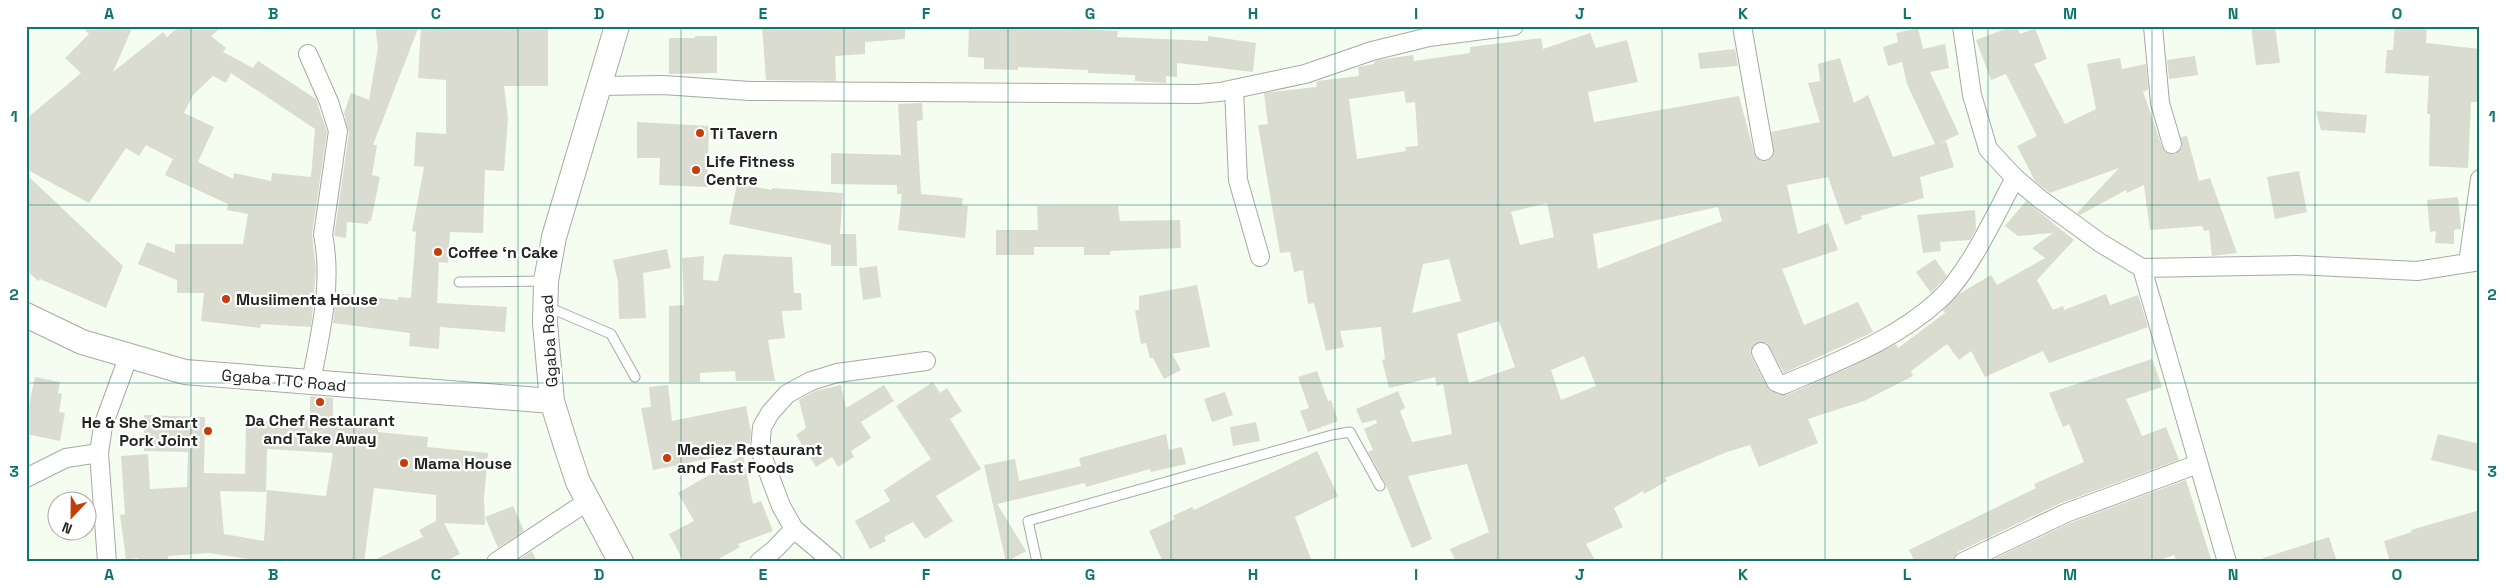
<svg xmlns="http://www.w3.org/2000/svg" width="2506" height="588" viewBox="0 0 2506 588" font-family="'Space Grotesk',sans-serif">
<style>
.building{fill:#dadcd0;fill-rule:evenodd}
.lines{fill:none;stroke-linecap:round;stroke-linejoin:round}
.lane-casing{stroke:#a4aba0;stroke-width:11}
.street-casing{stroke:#a4aba0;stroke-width:20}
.secondary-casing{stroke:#a4aba0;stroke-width:26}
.lane{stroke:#fff;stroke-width:9}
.street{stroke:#fff;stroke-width:18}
.secondary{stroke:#fff;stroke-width:24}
.grid{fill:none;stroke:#0f766e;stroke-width:1;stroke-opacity:0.55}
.poi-dot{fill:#c43c09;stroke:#fff;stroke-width:2}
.labels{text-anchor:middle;stroke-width:4.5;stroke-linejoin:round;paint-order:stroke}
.poi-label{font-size:16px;font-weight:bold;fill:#222520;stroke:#fff;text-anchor:start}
.street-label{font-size:16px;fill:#222520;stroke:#fff}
.neatline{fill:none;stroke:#0f766e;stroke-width:2}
.grid-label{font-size:16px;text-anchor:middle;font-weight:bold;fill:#0f766e}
</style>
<rect width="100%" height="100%" fill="#f5fcf0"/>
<!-- building -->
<path class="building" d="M 82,26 L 133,26 L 113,72 L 163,32 L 167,37 L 180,26 L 223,26 L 211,36 L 226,48 L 223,52 L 253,68 L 258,61 L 316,99 L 327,132 L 312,234 L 316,270 L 311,327 L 261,324 L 260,328 L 201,321 L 204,293 L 177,293 L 177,280 L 138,264 L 147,242 L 175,253 L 175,244 L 243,244 L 248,214 L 227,210 L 228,204 L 165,175 L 173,159 L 146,145 L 139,156 L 126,148 L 89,203 L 26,169 L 26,119 L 81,73 L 65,58 L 89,34 ZM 231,73 L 315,129 L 311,177 L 272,173 L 271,181 L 234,173 L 233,179 L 198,162 L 214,127 L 184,113 L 193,95 L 213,76 L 226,83 Z
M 375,26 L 419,26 L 373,145 L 377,145 L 372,175 L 380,177 L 371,221 L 369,221 L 368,224 L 347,222 L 346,238 L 334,236 L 349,133 L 344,113 L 351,93 L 369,100 L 378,48 Z
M 421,26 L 548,26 L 548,86 L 504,86 L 508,118 L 504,171 L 485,170 L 483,233 L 450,232 L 448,263 L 439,262 L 437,303 L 507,307 L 505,332 L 440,327 L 439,349 L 409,346 L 410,333 L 333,323 L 336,293 L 398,300 L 398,297 L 411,298 L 416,232 L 412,231 L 424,167 L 414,166 L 416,132 L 446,134 L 446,80 L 418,78 Z
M 762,26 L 905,26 L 905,39 L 865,42 L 865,54 L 835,56 L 836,81 L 766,80 Z
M 1066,26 L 1066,28 L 1118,31 L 1117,37 L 1208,41 L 1208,36 L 1256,43 L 1253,72 L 1177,63 L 1177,77 L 1166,76 L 1166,83 L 1135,81 L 1135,75 L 1088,73 L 1088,70 L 1018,67 L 1018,70 L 984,69 L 984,58 L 968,57 L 969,27 Z
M 2013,26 L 2017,26 L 2020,34 L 2035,28 L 2047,59 L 2034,64 L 2065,124 L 2096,109 L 2087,64 L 2120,58 L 2122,69 L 2146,64 L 2148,90 L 2143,91 L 2162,147 L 2169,154 L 2175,154 L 2182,147 L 2181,137 L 2187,136 L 2199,181 L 2210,178 L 2237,253 L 2212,256 L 2209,230 L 2204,231 L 2202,226 L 2150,230 L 2144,185 L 2127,193 L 2126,190 L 2080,215 L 2077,213 L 2119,168 L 2050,193 L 2035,181 L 2017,146 L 2037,136 L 2006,74 L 1991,80 L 1976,40 Z
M 2251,26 L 2275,26 L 2280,63 L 2256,65 Z
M 2395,26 L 2427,26 L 2426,43 L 2480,49 L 2480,102 L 2471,102 L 2468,168 L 2429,166 L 2430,114 L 2427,114 L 2429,76 L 2385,73 L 2387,50 L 2393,50 Z
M 1918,28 L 1923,49 L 1945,44 L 1949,68 L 1930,72 L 1959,134 L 1938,144 L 1946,141 L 1954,167 L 1920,177 L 1924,198 L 1861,216 L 1862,219 L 1845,225 L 1828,177 L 1787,185 L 1798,234 L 1828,223 L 1838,250 L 1782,269 L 1804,325 L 1858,302 L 1873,332 L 1784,373 L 1767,343 L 1756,343 L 1750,351 L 1751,356 L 1767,387 L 1779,395 L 1787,395 L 1849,368 L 1896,344 L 1898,348 L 1945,313 L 1943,310 L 1959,294 L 1991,275 L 1997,285 L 2045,258 L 2032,248 L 2053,233 L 2018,236 L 2005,226 L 2026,201 L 2074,240 L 2037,280 L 2053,310 L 2063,306 L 2064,310 L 2106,294 L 2110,305 L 2138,295 L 2148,327 L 2049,363 L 2043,351 L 1985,377 L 1971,351 L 1959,360 L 1947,344 L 1911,371 L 1913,376 L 1864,401 L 1808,419 L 1818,443 L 1759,467 L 1750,445 L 1727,452 L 1665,478 L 1667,481 L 1644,494 L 1643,491 L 1614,508 L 1623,527 L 1586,544 L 1596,562 L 1456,562 L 1450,549 L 1489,532 L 1467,464 L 1408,476 L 1432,539 L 1412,548 L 1385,483 L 1368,452 L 1373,450 L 1364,429 L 1377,423 L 1376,420 L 1362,423 L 1356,409 L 1398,391 L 1405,408 L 1400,411 L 1412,442 L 1452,434 L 1443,384 L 1437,386 L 1435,377 L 1389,388 L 1382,360 L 1385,359 L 1381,327 L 1340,331 L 1344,347 L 1326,351 L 1314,303 L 1308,304 L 1303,270 L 1294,272 L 1290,252 L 1280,253 L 1258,125 L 1268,124 L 1264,93 L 1316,87 L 1317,81 L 1359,76 L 1358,67 L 1374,64 L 1374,62 L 1378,60 L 1413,55 L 1414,61 L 1470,53 L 1470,47 L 1541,38 L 1543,49 L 1590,33 L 1596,48 L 1627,40 L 1638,82 L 1588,92 L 1594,122 L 1739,96 L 1754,153 L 1760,161 L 1765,161 L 1774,154 L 1771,132 L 1820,122 L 1808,83 L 1820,81 L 1818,64 L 1840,58 L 1854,103 L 1868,95 L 1893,157 L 1935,144 L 1907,84 L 1902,62 L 1888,66 L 1883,47 L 1898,42 L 1896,33 ZM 1404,91 L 1406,103 L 1415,102 L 1418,146 L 1405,147 L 1406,151 L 1357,159 L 1349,99 ZM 1547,203 L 1554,237 L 1520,245 L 1511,212 ZM 1718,207 L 1722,221 L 1598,269 L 1593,234 ZM 1449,259 L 1461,301 L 1412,313 L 1423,264 ZM 1499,321 L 1515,367 L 1469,383 L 1457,334 ZM 1584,356 L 1596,386 L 1561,400 L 1551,370 Z
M 695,36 L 717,36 L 717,73 L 669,74 L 669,38 L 695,38 Z
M 1735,49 L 1738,66 L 1700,69 L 1698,53 Z
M 2195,56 L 2198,75 L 2169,79 L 2167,60 Z
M 922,103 L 923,120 L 917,121 L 917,129 L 921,194 L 963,198 L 962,206 L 968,206 L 965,238 L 898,230 L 902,194 L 897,194 L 897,185 L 831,184 L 831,153 L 901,155 L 898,104 Z
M 2316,111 L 2367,115 L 2365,133 L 2321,130 Z
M 637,122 L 709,126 L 707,187 L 659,185 L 660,158 L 637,158 Z
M 2299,171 L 2307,212 L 2275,219 L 2267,177 Z
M 26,174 L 123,266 L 106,308 L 40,279 L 38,281 L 26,270 Z
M 737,183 L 772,190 L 772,188 L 843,193 L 840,234 L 856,234 L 857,266 L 831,266 L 831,245 L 729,224 Z
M 2458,197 L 2461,229 L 2454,230 L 2454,244 L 2435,243 L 2436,231 L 2430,232 L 2427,200 Z
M 1037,206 L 1118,206 L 1120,221 L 1180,220 L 1181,248 L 1110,251 L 1110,255 L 1084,255 L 1084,247 L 1034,247 L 1034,255 L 996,255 L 996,230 L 1038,230 Z
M 1975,210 L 1976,229 L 1970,240 L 1940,242 L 1941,251 L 1923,253 L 1917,215 Z
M 667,249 L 671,268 L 643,273 L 646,318 L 619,319 L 618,282 L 613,260 Z
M 725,254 L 792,257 L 794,293 L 801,293 L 802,310 L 782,311 L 785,338 L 768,340 L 775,381 L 736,381 L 735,371 L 700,373 L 700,382 L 669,382 L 669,306 L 684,305 L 682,258 L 704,256 L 703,280 L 718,281 L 723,256 Z
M 1935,259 L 1947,276 L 1931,293 L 1916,272 Z
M 877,266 L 881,297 L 863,300 L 859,268 Z
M 1197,285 L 1210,347 L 1172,354 L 1181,370 L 1164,379 L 1153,358 L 1150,358 L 1146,343 L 1141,344 L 1135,311 L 1139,310 L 1139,296 Z
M 2152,359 L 2162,387 L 2126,399 L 2142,436 L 2166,427 L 2179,460 L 2061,503 L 1958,552 L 1952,562 L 1915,562 L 1909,550 L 2036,488 L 2034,484 L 2084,462 L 2069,424 L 2063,427 L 2049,393 Z
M 1317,371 L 1328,401 L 1331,400 L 1338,421 L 1308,432 L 1300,411 L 1309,408 L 1298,377 Z
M 35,377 L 60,382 L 58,393 L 62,394 L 59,412 L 65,413 L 60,441 L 26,434 L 26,420 Z
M 933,382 L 940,393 L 947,388 L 962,411 L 950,419 L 981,469 L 936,496 L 953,521 L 925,539 L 913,522 L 884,537 L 886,541 L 870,549 L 855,521 L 890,501 L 884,490 L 931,459 L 896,406 Z
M 668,385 L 672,421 L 746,406 L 751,432 L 750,443 L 741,445 L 742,452 L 653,470 L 641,408 L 651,407 L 649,387 Z
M 841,385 L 846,408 L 884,385 L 894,401 L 861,422 L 871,438 L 851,451 L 854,457 L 838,467 L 832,457 L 816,467 L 796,435 L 806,428 L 799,400 L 815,391 Z
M 1225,392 L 1233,415 L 1212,422 L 1204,399 Z
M 310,396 L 333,398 L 333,424 L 378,426 L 378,432 L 428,437 L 427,447 L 488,453 L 484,498 L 485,525 L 444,523 L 460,554 L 444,562 L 370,562 L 423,537 L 419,530 L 436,521 L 436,495 L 374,488 L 364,562 L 269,562 L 209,553 L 168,556 L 168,562 L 139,562 L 138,558 L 126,559 L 120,515 L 125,514 L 121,456 L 148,454 L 150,489 L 187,487 L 188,452 L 144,451 L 144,415 L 205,417 L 204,473 L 245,474 L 246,421 L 280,422 L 280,417 L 310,419 ZM 267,449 L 333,453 L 326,496 L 267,490 L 264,541 L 224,534 L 220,491 L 266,492 Z
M 1256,422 L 1260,441 L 1233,446 L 1230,427 Z
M 1166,434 L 1169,450 L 1182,447 L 1186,464 L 1151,472 L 1150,469 L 1086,487 L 1085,483 L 997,504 L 1026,551 L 1006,562 L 984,465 L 1015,459 L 1019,481 L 1081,466 L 1079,458 Z
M 2438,434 L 2480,444 L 2480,472 L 2431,460 Z
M 1317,451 L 1338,496 L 1295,517 L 1312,562 L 1163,562 L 1149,531 L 1175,519 L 1173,516 L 1192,507 L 1194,510 Z
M 743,455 L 753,504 L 761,501 L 773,531 L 738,544 L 740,547 L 713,562 L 684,562 L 669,534 L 694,521 L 678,493 Z
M 2186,480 L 2212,562 L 2177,562 L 2174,555 L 2154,562 L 1988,562 L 2070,523 Z
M 513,506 L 524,531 L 498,548 L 485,517 Z
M 2480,510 L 2480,562 L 2390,562 L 2384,541 L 2412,532 L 2411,530 Z
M 2329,537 L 2337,562 L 2263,562 L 2263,558 Z
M 532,551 L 537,562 L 516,562 Z"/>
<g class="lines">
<defs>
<path id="lane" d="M 459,282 L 546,281
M 548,307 L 611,334 L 635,377
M 1037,562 L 1028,521 L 1332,435 L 1350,432 L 1380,486"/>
<path id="street" d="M 1742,26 L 1764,151
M 1962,26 L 1972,95 L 1988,149 L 2015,178 L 2040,199 L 2099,242 L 2142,268 L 2227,562
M 2153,26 L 2160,103 L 2172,144
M 308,54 L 329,102 L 338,131 L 323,235 C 333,283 320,335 311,382
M 599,86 L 663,85 L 750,91 L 1197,94 L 1220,92 L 1305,74 L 1372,51 L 1429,37 L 1514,26
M 1234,89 L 1238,180 L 1260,257
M 2468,263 L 2480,179
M 2142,268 L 2297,265 L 2417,271 L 2480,261
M 1761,352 L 1776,382 L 1783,385 C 1836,362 1896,340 1939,300 C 1969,273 1995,215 2015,178
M 26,478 L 66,458 L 99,453
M 107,562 L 99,453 L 103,426 L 129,355
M 496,562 L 588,501
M 759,562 L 775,549 L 794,529
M 833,562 L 794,529 L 781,506 L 760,450 L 762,427 L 770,413 L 787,394 L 811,381 L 837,373 L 926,361
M 1963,562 L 2066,513 L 2198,464"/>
<path id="secondary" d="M 617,26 L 554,237 L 546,281 L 545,323 L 552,401 L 566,446 L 578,482 L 621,562
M 26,315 L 82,342 L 185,372 L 552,401"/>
</defs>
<!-- lane casing -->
<use href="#lane" class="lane-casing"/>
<!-- street casing -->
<use href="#street" class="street-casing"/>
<!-- secondary casing -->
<use href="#secondary" class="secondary-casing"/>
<!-- lane -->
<use href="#lane" class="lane"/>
<!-- street -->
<use href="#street" class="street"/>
<!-- secondary -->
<use href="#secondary" class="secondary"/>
</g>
<!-- grid -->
<path class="grid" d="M 191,26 L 191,562M 354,26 L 354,562M 518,26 L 518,562M 681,26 L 681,562M 844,26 L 844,562M 1008,26 L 1008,562M 1171,26 L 1171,562M 1335,26 L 1335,562M 1498,26 L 1498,562M 1662,26 L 1662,562M 1825,26 L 1825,562M 1988,26 L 1988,562M 2152,26 L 2152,562M 2315,26 L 2315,562M 26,205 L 2480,205M 26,383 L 2480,383"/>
<!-- markers -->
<g class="poi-dot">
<circle cx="700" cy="133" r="5"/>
<circle cx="696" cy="170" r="5"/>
<circle cx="438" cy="252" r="5"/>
<circle cx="226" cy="299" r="5"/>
<circle cx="320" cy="402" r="5"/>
<circle cx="208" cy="431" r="5"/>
<circle cx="667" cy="458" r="5"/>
<circle cx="404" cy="463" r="5"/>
</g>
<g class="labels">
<!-- poi labels -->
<g class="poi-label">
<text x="710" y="139">Ti Tavern</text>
<text x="706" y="167">Life Fitness<tspan x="706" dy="18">Centre</tspan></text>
<text x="448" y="258">Coffee ‘n Cake</text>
<text x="236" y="305">Musiimenta House</text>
<text x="320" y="426" text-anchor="middle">Da Chef Restaurant<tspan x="320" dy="18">and Take Away</tspan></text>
<text x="198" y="428" text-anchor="end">He &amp; She Smart<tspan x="198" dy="18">Pork Joint</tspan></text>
<text x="677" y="455">Mediez Restaurant<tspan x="677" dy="18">and Fast Foods</tspan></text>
<text x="414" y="469">Mama House</text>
</g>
<!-- street labels -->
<g class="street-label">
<text transform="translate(549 341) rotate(-93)" y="6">Ggaba Road</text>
<text transform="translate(284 380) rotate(5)" y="6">Ggaba TTC Road</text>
</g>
</g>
<!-- border -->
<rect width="2506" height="588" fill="none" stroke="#ffffff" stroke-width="55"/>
<!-- north arrow -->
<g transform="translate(72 516) rotate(202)"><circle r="24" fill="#ffffff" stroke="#a7a8a6"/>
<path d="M0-4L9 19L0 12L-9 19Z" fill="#c43c09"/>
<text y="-8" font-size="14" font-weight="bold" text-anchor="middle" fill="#222520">N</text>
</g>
<rect x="28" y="28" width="2450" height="532" class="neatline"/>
<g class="grid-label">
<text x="109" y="19">A</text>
<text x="273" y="19">B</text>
<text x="436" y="19">C</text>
<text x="599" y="19">D</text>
<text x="763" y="19">E</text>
<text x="926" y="19">F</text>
<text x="1090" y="19">G</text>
<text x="1253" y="19">H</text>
<text x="1416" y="19">I</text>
<text x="1580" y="19">J</text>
<text x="1743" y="19">K</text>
<text x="1907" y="19">L</text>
<text x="2070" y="19">M</text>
<text x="2233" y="19">N</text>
<text x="2397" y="19">O</text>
<text x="14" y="122">1</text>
<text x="2492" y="122">1</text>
<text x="14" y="300">2</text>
<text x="2492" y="300">2</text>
<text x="14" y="477">3</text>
<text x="2492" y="477">3</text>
<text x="109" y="580">A</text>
<text x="273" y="580">B</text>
<text x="436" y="580">C</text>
<text x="599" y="580">D</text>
<text x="763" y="580">E</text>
<text x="926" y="580">F</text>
<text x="1090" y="580">G</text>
<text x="1253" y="580">H</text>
<text x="1416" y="580">I</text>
<text x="1580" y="580">J</text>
<text x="1743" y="580">K</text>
<text x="1907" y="580">L</text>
<text x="2070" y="580">M</text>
<text x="2233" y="580">N</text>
<text x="2397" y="580">O</text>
</g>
</svg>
